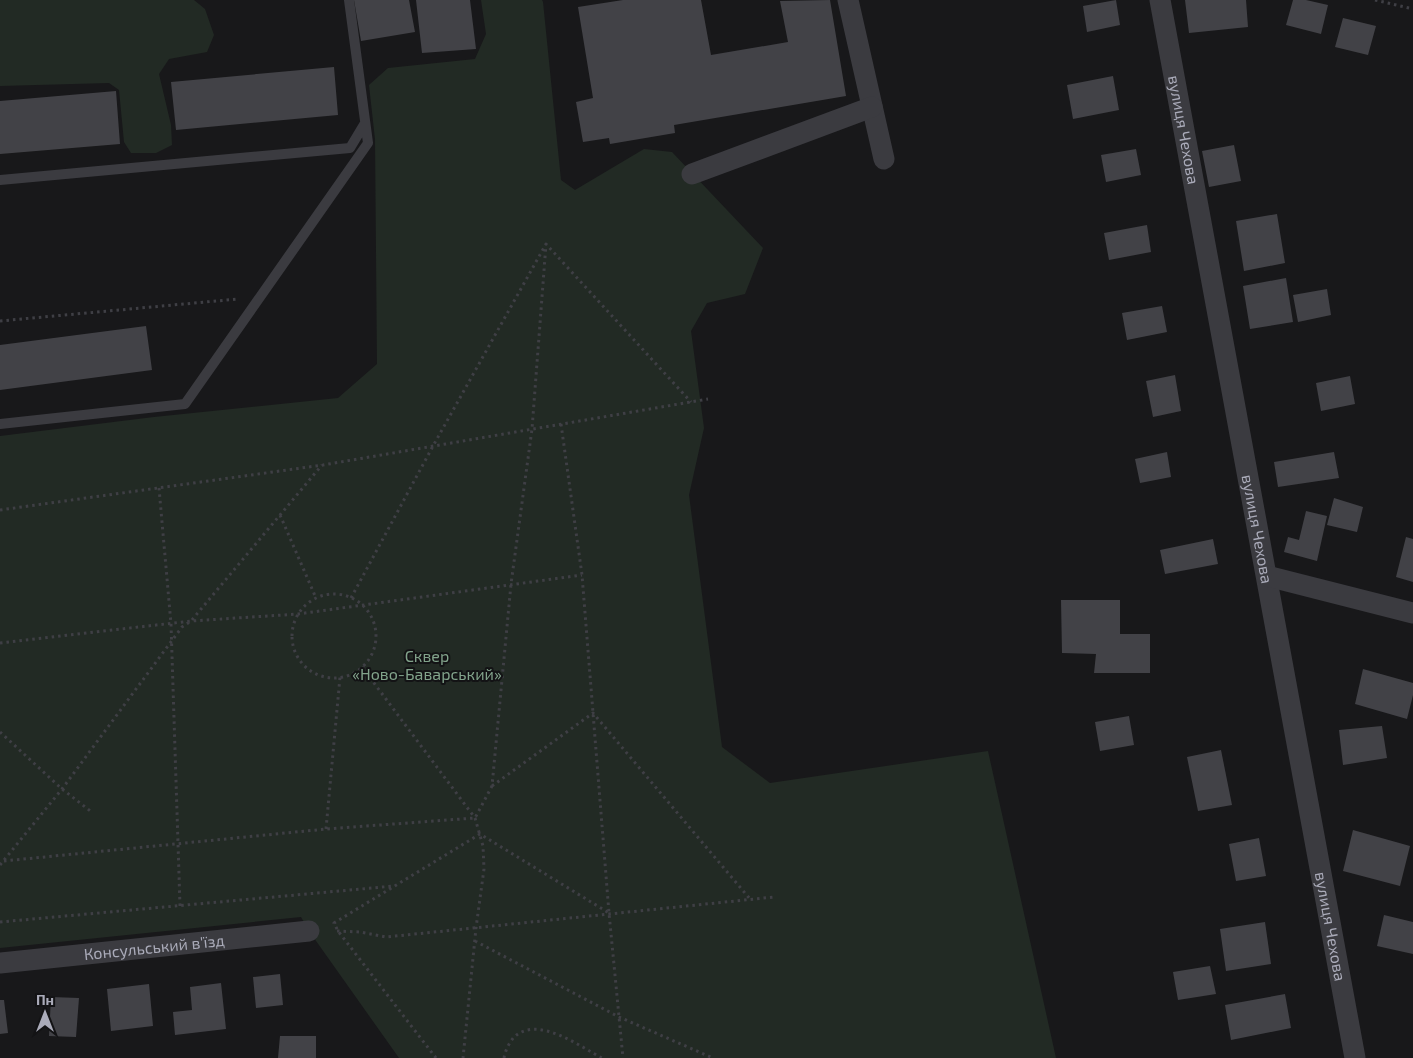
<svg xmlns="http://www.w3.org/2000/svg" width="1413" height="1058" viewBox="0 0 1413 1058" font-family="'Exo 2',sans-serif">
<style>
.green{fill:#222a24}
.building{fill:#424247}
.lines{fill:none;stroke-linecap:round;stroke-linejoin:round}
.path{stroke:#3f3f45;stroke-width:3;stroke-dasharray:2.5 4;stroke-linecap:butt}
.service{stroke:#3b3b40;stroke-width:10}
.minor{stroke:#3b3b40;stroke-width:21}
.labels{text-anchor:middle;stroke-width:4;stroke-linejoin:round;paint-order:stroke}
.street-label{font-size:16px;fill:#aaabb9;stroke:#131315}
.park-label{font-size:16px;fill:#82a38b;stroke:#131315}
</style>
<rect width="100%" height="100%" fill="#18181a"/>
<!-- green -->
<path class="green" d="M 0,0 L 194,0 L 205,9 L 214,35 L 207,52 L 169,59 L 159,74 L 171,125 L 172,145 L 156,153 L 131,153 L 124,142 L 119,90 L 109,83 L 0,86 Z
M 481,0 L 542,0 L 543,2 L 561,180 L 575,190 L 644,149 L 672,152 L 763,248 L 745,294 L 707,303 L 691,331 L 704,428 L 689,495 L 722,747 L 770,783 L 988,751 L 1056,1058 L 399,1058 L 309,931 L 301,917 L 0,948 L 0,436 L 154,417 L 338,398 L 377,364 L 375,139 L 369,85 L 388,68 L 475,59 L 486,34 Z"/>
<!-- building -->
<path class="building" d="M 354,0 L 409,0 L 415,32 L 361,41 Z
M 416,0 L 470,0 L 476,49 L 422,53 Z
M 623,0 L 701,0 L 711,55 L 788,42 L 780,1 L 830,0 L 846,96 L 674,125 L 675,133 L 610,144 L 609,138 L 583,142 L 576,102 L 593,98 L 578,7 Z
M 1116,0 L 1120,25 L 1087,32 L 1083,6 Z
M 1185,0 L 1246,0 L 1248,27 L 1189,33 Z
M 1293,0 L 1306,0 L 1328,5 L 1321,34 L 1286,25 Z
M 1343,18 L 1376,26 L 1368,55 L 1335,47 Z
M 334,67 L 338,115 L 176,130 L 171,82 Z
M 1113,76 L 1119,110 L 1073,119 L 1067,85 Z
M 116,91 L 120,144 L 0,154 L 0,101 Z
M 1234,145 L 1241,181 L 1209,187 L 1202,151 Z
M 1136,149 L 1141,175 L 1106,182 L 1101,155 Z
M 1277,214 L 1285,263 L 1244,271 L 1236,221 Z
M 1147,225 L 1151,252 L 1109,260 L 1104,233 Z
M 1286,278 L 1293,322 L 1250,329 L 1243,286 Z
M 1327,289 L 1331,315 L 1298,322 L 1293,295 Z
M 1162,306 L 1167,332 L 1127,340 L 1122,313 Z
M 146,326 L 152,370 L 0,390 L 0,345 Z
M 1175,375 L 1181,411 L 1153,417 L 1146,381 Z
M 1350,376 L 1355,404 L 1321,411 L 1316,383 Z
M 1167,452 L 1171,477 L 1140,483 L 1135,459 Z
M 1334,452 L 1339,478 L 1278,487 L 1274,462 Z
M 1334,498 L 1363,507 L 1357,532 L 1327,525 Z
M 1306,511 L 1327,516 L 1317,561 L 1284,552 L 1288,537 L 1299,540 Z
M 1406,537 L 1413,539 L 1413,582 L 1396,577 Z
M 1213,539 L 1218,564 L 1165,574 L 1160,550 Z
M 1061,600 L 1120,600 L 1120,634 L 1150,634 L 1150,673 L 1094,673 L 1096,654 L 1062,653 Z
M 1363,669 L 1413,683 L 1413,695 L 1407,719 L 1355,704 Z
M 1129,716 L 1134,745 L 1100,751 L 1095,722 Z
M 1382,726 L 1387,758 L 1343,765 L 1339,730 Z
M 1221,750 L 1232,805 L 1198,811 L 1187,757 Z
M 1353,830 L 1410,846 L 1400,886 L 1343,871 Z
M 1259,838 L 1266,876 L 1236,881 L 1229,844 Z
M 1384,915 L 1413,922 L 1413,954 L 1377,946 Z
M 1265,922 L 1271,964 L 1226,971 L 1220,929 Z
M 1210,966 L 1216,994 L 1178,1000 L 1173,972 Z
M 280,974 L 283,1005 L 256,1008 L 253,977 Z
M 221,983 L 226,1029 L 175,1035 L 173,1012 L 192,1010 L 190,987 Z
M 149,984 L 153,1026 L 111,1031 L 107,989 Z
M 1285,994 L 1291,1028 L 1231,1040 L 1225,1005 Z
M 51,997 L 79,998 L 76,1037 L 49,1036 Z
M 0,1000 L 4,1000 L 8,1033 L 0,1034 Z
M 280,1036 L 316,1036 L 316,1058 L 278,1058 Z"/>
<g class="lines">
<!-- path -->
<path class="path" d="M 1375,0 L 1413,9
M 0,321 L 238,299
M 561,424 L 582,575 L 609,913 L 623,1058
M 159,488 L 171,624 L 180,906
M 0,510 L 323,465 L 708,399
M 280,515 L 316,598
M292 636a42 42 0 1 1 84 0a42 42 0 1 1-84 0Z
M 351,598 L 433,446 L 546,244 L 691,402
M 0,643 L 191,621 L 298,614 L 582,575
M 362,667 L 475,818 L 483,846 L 484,869 L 476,928 L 463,1058
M 0,732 L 62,789 L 93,813
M 492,786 L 593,713 L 750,899
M 326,829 L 340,677
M 4,861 L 326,829 L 475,818 L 492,786 L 511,584 L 532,429 L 546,244
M 0,865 L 62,789 L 182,627 L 191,621 L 322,465
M 0,922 L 394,886
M 337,931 L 360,932 L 386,937 L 774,897
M 475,941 L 619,1017 L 713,1058
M 436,1058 L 338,931 L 334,923 L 480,834 L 609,913
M 504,1058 C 505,1051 509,1043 514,1037 C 538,1015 579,1046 602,1058"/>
<!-- service -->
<path class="service" d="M 0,180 L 350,148 L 365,123
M 0,424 L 185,404 L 368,143 L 349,0"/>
<!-- minor -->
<g class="minor">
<path d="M 848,0 L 884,159"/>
<path id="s1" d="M 1160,0 L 1355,1058"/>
<path d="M 692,174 L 872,107"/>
<path d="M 1267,576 L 1413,613"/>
<path id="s2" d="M 0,963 L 309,931"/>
</g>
</g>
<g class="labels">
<!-- street labels -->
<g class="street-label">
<text dy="6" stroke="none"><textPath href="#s1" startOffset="132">вулиця Чехова</textPath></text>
<text dy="6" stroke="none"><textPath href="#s1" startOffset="538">вулиця Чехова</textPath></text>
<text dy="6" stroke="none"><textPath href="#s1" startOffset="942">вулиця Чехова</textPath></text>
<text dy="6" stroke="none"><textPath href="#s2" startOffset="155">Консульський в'їзд</textPath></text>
</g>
<!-- park labels -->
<g class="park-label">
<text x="427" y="662">Сквер<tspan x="427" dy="18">«Ново-Баварський»</tspan></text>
</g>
</g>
<!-- north arrow -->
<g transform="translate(45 1013)" stroke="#131315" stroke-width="4" paint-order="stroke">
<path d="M0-4L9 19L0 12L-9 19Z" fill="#aaabb9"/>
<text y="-8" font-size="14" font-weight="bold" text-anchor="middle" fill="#aaabb9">Пн</text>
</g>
</svg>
